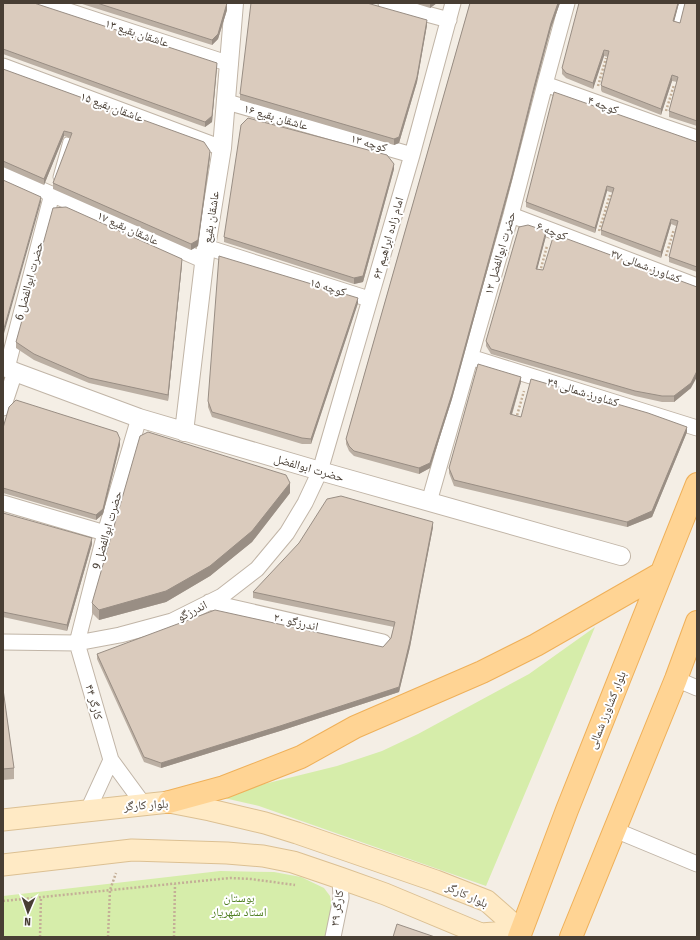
<svg xmlns="http://www.w3.org/2000/svg" width="700" height="940" viewBox="0 0 700 940" font-family="'Fira Sans Condensed','Noto Naskh Arabic',sans-serif">
<style>
.green{fill:#d6edaa}
.lines{fill:none;stroke-linecap:round;stroke-linejoin:round}
.service-casing{stroke:#c1b5a7;stroke-width:9}
.minor-casing{stroke:#c1b5a7;stroke-width:17}
.tertiary-casing{stroke:#c1b5a7;stroke-width:20}
.secondary-casing{stroke:#dcc093;stroke-width:23}
.primary-casing{stroke:#efb059;stroke-width:24}
.path{stroke:#c4af97;stroke-width:2.5;stroke-dasharray:2 2;stroke-linecap:butt}
.service{stroke:#fff;stroke-width:7}
.minor{stroke:#fff;stroke-width:15}
.tertiary{stroke:#fff;stroke-width:18}
.secondary{stroke:#ffeac5;stroke-width:21}
.primary{stroke:#ffd494;stroke-width:22}
.wall{fill:#bbafa3}
.shaded-wall{fill:#998e84}
.building{fill:#dacbbd;stroke:#998e84}
.labels{text-anchor:middle;stroke-width:4;stroke-linejoin:round;paint-order:stroke}
.street-label{font-size:12px;fill:#483e34;stroke:#fff}
.park-label{font-size:12px;fill:#507f22;stroke:#fff}
</style>
<rect width="100%" height="100%" fill="#f4eee5"/>
<!-- green -->
<path class="green" d="M 595,627 L 486,886 L 259,806 L 215,796 L 337,766 L 382,751 L 418,734 L 529,674 Z
M 220,871 L 274,872 L 301,877 L 324,888 L 330,896 L 332,907 L 325,937 L 3,937 L 3,896 Z"/>
<g class="lines">
<defs>
<path id="service" d="M 57,177 L 67,141"/>
<path id="minor" d="M 44,3 L 230,64
M 386,3 L 449,20
M 677,26 L 683,3
M 3,66 L 222,148
M 545,84 L 662,126 L 697,138
M 227,102 L 412,155
M 3,173 L 205,261
M 511,215 L 697,286
M 206,247 L 369,299
M 470,357 L 697,428
M 7,368 L 52,194
M 3,408 L 15,372
M 429,502 L 511,215 L 545,84 L 567,3
M 3,503 L 105,533
M 209,602 L 383,642
M 3,642 L 77,643 L 120,635 L 172,621 L 222,596 L 257,569 L 287,533 L 305,503 L 320,471 L 412,155 L 453,3
M 77,643 L 105,533 L 139,418
M 77,643 L 111,760 L 144,805
M 676,679 L 697,688
M 88,810 L 111,760
M 615,830 L 697,864
M 333,937 L 341,898 L 340,878"/>
<path id="tertiary" d="M 3,366 L 15,372 L 139,418 L 320,471 L 621,556
M 184,432 L 206,247 L 222,148 L 234,3"/>
<path id="secondary" d="M 3,820 L 169,802 L 210,810 L 265,823 L 297,833 L 436,881 L 487,901 L 521,931
M 3,865 L 132,850 L 227,853 L 263,856 L 293,862 L 340,878 L 385,894 L 481,934 L 521,931"/>
<path id="primary" d="M 169,802 L 224,787 L 301,757 L 355,727 L 482,672 L 536,645 L 660,574
M 519,937 L 567,810 L 697,484
M 571,937 L 676,679 L 697,622"/>
</defs>
<!-- service casing -->
<use href="#service" class="service-casing"/>
<!-- minor casing -->
<use href="#minor" class="minor-casing"/>
<!-- tertiary casing -->
<use href="#tertiary" class="tertiary-casing"/>
<!-- secondary casing -->
<use href="#secondary" class="secondary-casing"/>
<!-- primary casing -->
<use href="#primary" class="primary-casing"/>
<!-- path -->
<path class="path" d="M 598,86 L 606,58
M 666,111 L 674,85
M 599,231 L 610,195
M 666,256 L 674,229
M 540,272 L 547,246
M 516,419 L 524,391
M 3,901 L 230,878 L 251,879 L 295,885
M 40,937 L 41,897
M 108,937 L 110,890 L 116,873
M 174,937 L 175,884"/>
<!-- service -->
<use href="#service" class="service"/>
<!-- minor -->
<use href="#minor" class="minor"/>
<!-- tertiary -->
<use href="#tertiary" class="tertiary"/>
<!-- secondary -->
<use href="#secondary" class="secondary"/>
<!-- primary -->
<use href="#primary" class="primary"/>
</g>
<!-- wall -->
<path class="wall" d="M 3,3 L 217,68 L 212,122 L 205,127 L 3,54 Z
M 79,3 L 227,3 L 227,10 L 218,39 L 212,45 Z
M 414,3 L 437,3 L 430,8 Z
M 470,3 L 560,3 L 551,28 L 534,92 L 512,180 L 452,399 L 430,468 L 419,474 L 354,456 L 349,451 L 346,444 L 346,439 Z
M 679,3 L 674,21 L 680,23 L 697,3 L 697,126 L 669,117 L 669,111 L 677,82 L 672,81 L 661,115 L 602,92 L 601,90 L 601,85 L 608,57 L 604,56 L 593,89 L 566,78 L 562,74 L 562,68 Z
M 427,25 L 417,82 L 399,143 L 394,145 L 240,100 L 240,94 Z
M 3,69 L 210,156 L 198,246 L 191,250 L 53,189 L 53,183 L 71,138 L 64,136 L 44,185 L 3,167 Z
M 697,142 L 697,272 L 669,262 L 669,257 L 676,226 L 671,224 L 661,258 L 601,235 L 601,230 L 613,193 L 607,191 L 595,233 L 526,207 L 526,202 Z
M 394,169 L 363,282 L 354,284 L 224,242 L 224,237 Z
M 546,236 L 537,269 L 691,388 L 674,402 L 662,402 L 635,396 L 491,354 L 486,346 L 486,341 Z
M 182,264 L 168,401 L 89,383 L 34,360 L 16,348 L 16,342 Z
M 358,303 L 311,444 L 302,444 L 212,417 L 208,407 L 208,401 Z
M 521,382 L 512,415 L 521,417 L 687,432 L 652,517 L 627,527 L 454,486 L 449,473 L 449,468 Z
M 3,428 L 120,445 L 103,514 L 96,520 L 3,493 Z
M 290,493 L 252,542 L 210,576 L 166,602 L 99,620 L 92,613 L 92,603 Z
M 3,513 L 92,544 L 67,631 L 3,617 Z
M 433,527 L 410,647 L 399,692 L 280,731 L 161,768 L 144,762 L 97,659 L 97,654 L 383,647 L 391,638 L 394,627 L 253,598 L 253,592 Z
M 3,689 L 14,768 L 14,779 L 3,780 Z"/>
<!-- shaded-wall -->
<path class="shaded-wall" d="M 227,3 L 227,10 L 218,39 L 212,45 L 212,40 Z
M 430,3 L 437,3 L 430,8 Z
M 558,3 L 560,3 L 551,28 L 534,92 L 512,180 L 452,399 L 430,468 L 419,474 L 419,468 L 551,23 Z
M 678,3 L 679,3 L 673,26 L 673,21 Z
M 427,20 L 427,25 L 417,82 L 399,143 L 394,145 L 394,139 Z
M 604,50 L 604,56 L 593,89 L 593,83 Z
M 217,63 L 212,122 L 205,127 L 205,122 Z
M 672,75 L 672,81 L 661,115 L 661,109 Z
M 64,131 L 64,136 L 44,185 L 44,179 Z
M 210,151 L 210,156 L 198,246 L 191,250 L 191,244 Z
M 394,164 L 394,169 L 363,282 L 354,284 L 354,278 Z
M 607,186 L 607,191 L 595,233 L 595,228 Z
M 41,197 L 41,202 L 3,337 L 3,332 Z
M 671,219 L 671,224 L 661,258 L 661,252 Z
M 546,231 L 546,236 L 536,274 L 536,269 Z
M 182,259 L 182,264 L 168,401 L 168,395 Z
M 358,298 L 358,303 L 311,444 L 311,439 Z
M 697,371 L 697,377 L 691,388 L 674,402 L 674,396 Z
M 521,377 L 521,382 L 510,420 L 510,414 Z
M 687,427 L 687,432 L 652,517 L 627,527 L 627,522 Z
M 120,439 L 120,445 L 103,514 L 96,520 L 96,515 Z
M 290,483 L 290,493 L 252,542 L 210,576 L 166,602 L 99,620 L 99,610 Z
M 433,522 L 433,527 L 410,647 L 399,692 L 280,731 L 161,768 L 161,763 L 399,687 Z
M 92,538 L 92,544 L 67,631 L 67,625 Z"/>
<!-- building -->
<path class="building" d="M 3,3 L 34,3 L 217,63 L 212,116 L 205,122 L 3,49 Z
M 97,3 L 227,3 L 218,34 L 212,40 Z
M 251,3 L 367,3 L 427,20 L 417,77 L 399,137 L 394,139 L 240,94 Z
M 470,3 L 558,3 L 551,23 L 534,87 L 512,175 L 452,394 L 430,463 L 419,468 L 354,451 L 349,446 L 346,439 Z
M 579,3 L 678,3 L 673,21 L 680,23 L 685,3 L 697,3 L 697,121 L 669,111 L 678,77 L 672,75 L 661,109 L 602,86 L 601,85 L 609,51 L 604,50 L 593,83 L 566,73 L 562,68 Z
M 3,69 L 204,142 L 210,151 L 198,240 L 191,244 L 53,183 L 72,133 L 64,131 L 44,179 L 3,161 Z
M 554,92 L 697,142 L 697,267 L 669,257 L 678,221 L 671,219 L 661,252 L 601,230 L 614,188 L 607,186 L 595,228 L 526,202 Z
M 248,118 L 387,155 L 394,164 L 363,276 L 354,278 L 224,237 L 241,125 Z
M 3,180 L 41,197 L 3,332 Z
M 66,207 L 182,259 L 168,395 L 89,378 L 34,354 L 16,342 L 53,208 Z
M 528,225 L 546,231 L 536,269 L 543,270 L 554,234 L 697,287 L 697,371 L 691,383 L 674,396 L 662,396 L 635,391 L 491,349 L 486,341 L 519,227 Z
M 219,256 L 358,298 L 311,439 L 302,438 L 212,412 L 208,401 Z
M 478,364 L 521,377 L 510,414 L 521,417 L 531,379 L 648,413 L 687,427 L 652,511 L 627,522 L 454,480 L 449,468 Z
M 16,400 L 117,432 L 120,439 L 103,509 L 96,515 L 3,488 L 3,428 L 9,407 Z
M 148,432 L 286,475 L 290,483 L 252,531 L 210,566 L 166,591 L 99,610 L 92,603 L 140,436 Z
M 341,496 L 433,522 L 410,641 L 399,687 L 280,726 L 161,763 L 144,757 L 97,654 L 215,610 L 383,647 L 391,638 L 395,622 L 253,592 L 299,543 L 327,499 Z
M 3,513 L 92,538 L 67,625 L 3,612 Z
M 3,689 L 14,768 L 3,769 Z
M 397,924 L 435,937 L 393,937 Z"/>
<g class="labels">
<!-- street labels -->
<g class="street-label">
<text transform="translate(137 33) rotate(18)" y="4">عاشقان بقیع ۱۳</text>
<text transform="translate(603 105) rotate(20)" y="4">کوچه ۴</text>
<text transform="translate(112 107) rotate(20)" y="4">عاشقان بقیع ۱۵</text>
<text transform="translate(276 117) rotate(16)" y="4">عاشقان بقیع ۱۶</text>
<text transform="translate(369 143) rotate(16)" y="4">کوچه ۱۳</text>
<text transform="translate(211 217) rotate(-81)" y="4">عاشقان بقیع</text>
<text transform="translate(128 228) rotate(24)" y="4">عاشقان بقیع ۱۷</text>
<text transform="translate(552 231) rotate(21)" y="4">کوچه ۶</text>
<text transform="translate(388 238) rotate(-74)" y="4">امام زاده ابراهیم ۶۳</text>
<text transform="translate(500 253) rotate(-74)" y="4">حضرت ابوالفضل ۱۲</text>
<text transform="translate(646 266) rotate(21)" y="4">کشاورز شمالی ۳۷</text>
<text transform="translate(29 281) rotate(-75)" y="4">حضرت ابوالفضل 6</text>
<text transform="translate(328 287) rotate(17)" y="4">کوچه ۱۵</text>
<text transform="translate(583 392) rotate(17)" y="4">کشاورز شمالی ۳۹</text>
<text transform="translate(309 468) rotate(16)" y="4">حضرت ابوالفضل</text>
<text transform="translate(107 530) rotate(-74)" y="4">حضرت ابوالفضل 9</text>
<text transform="translate(192 611) rotate(-27)" y="4">اندرزگو</text>
<text transform="translate(296 622) rotate(13)" y="4">اندرزگو ۲۰</text>
<text transform="translate(94 702) rotate(74)" y="4">کارگر ۴۴</text>
<text transform="translate(607 710) rotate(-68)" y="4">بلوار کشاورز شمالی</text>
<text transform="translate(146 805) rotate(-4)" y="4">بلوار کارگر</text>
<text transform="translate(467 895) rotate(24)" y="4">بلوار کارگر</text>
<text transform="translate(337 908) rotate(-82)" y="4">کارگر ۳۹</text>
</g>
<!-- park labels -->
<g class="park-label">
<text x="239" y="902">بوستان<tspan x="239" dy="14">استاد شهریار</tspan></text>
</g>
</g>
<!-- border -->
<rect width="700" height="940" fill="none" stroke="#483e34" stroke-width="8"/>
<!-- north arrow -->
<g transform="translate(28 912) rotate(182)" stroke="#ffffff" stroke-width="3" paint-order="stroke">
<path d="M0-3L7 15L0 10L-7 15Z" fill="#483e34"/>
<text y="-6" font-size="11" font-weight="bold" text-anchor="middle" fill="#483e34">N</text>
</g>
</svg>
